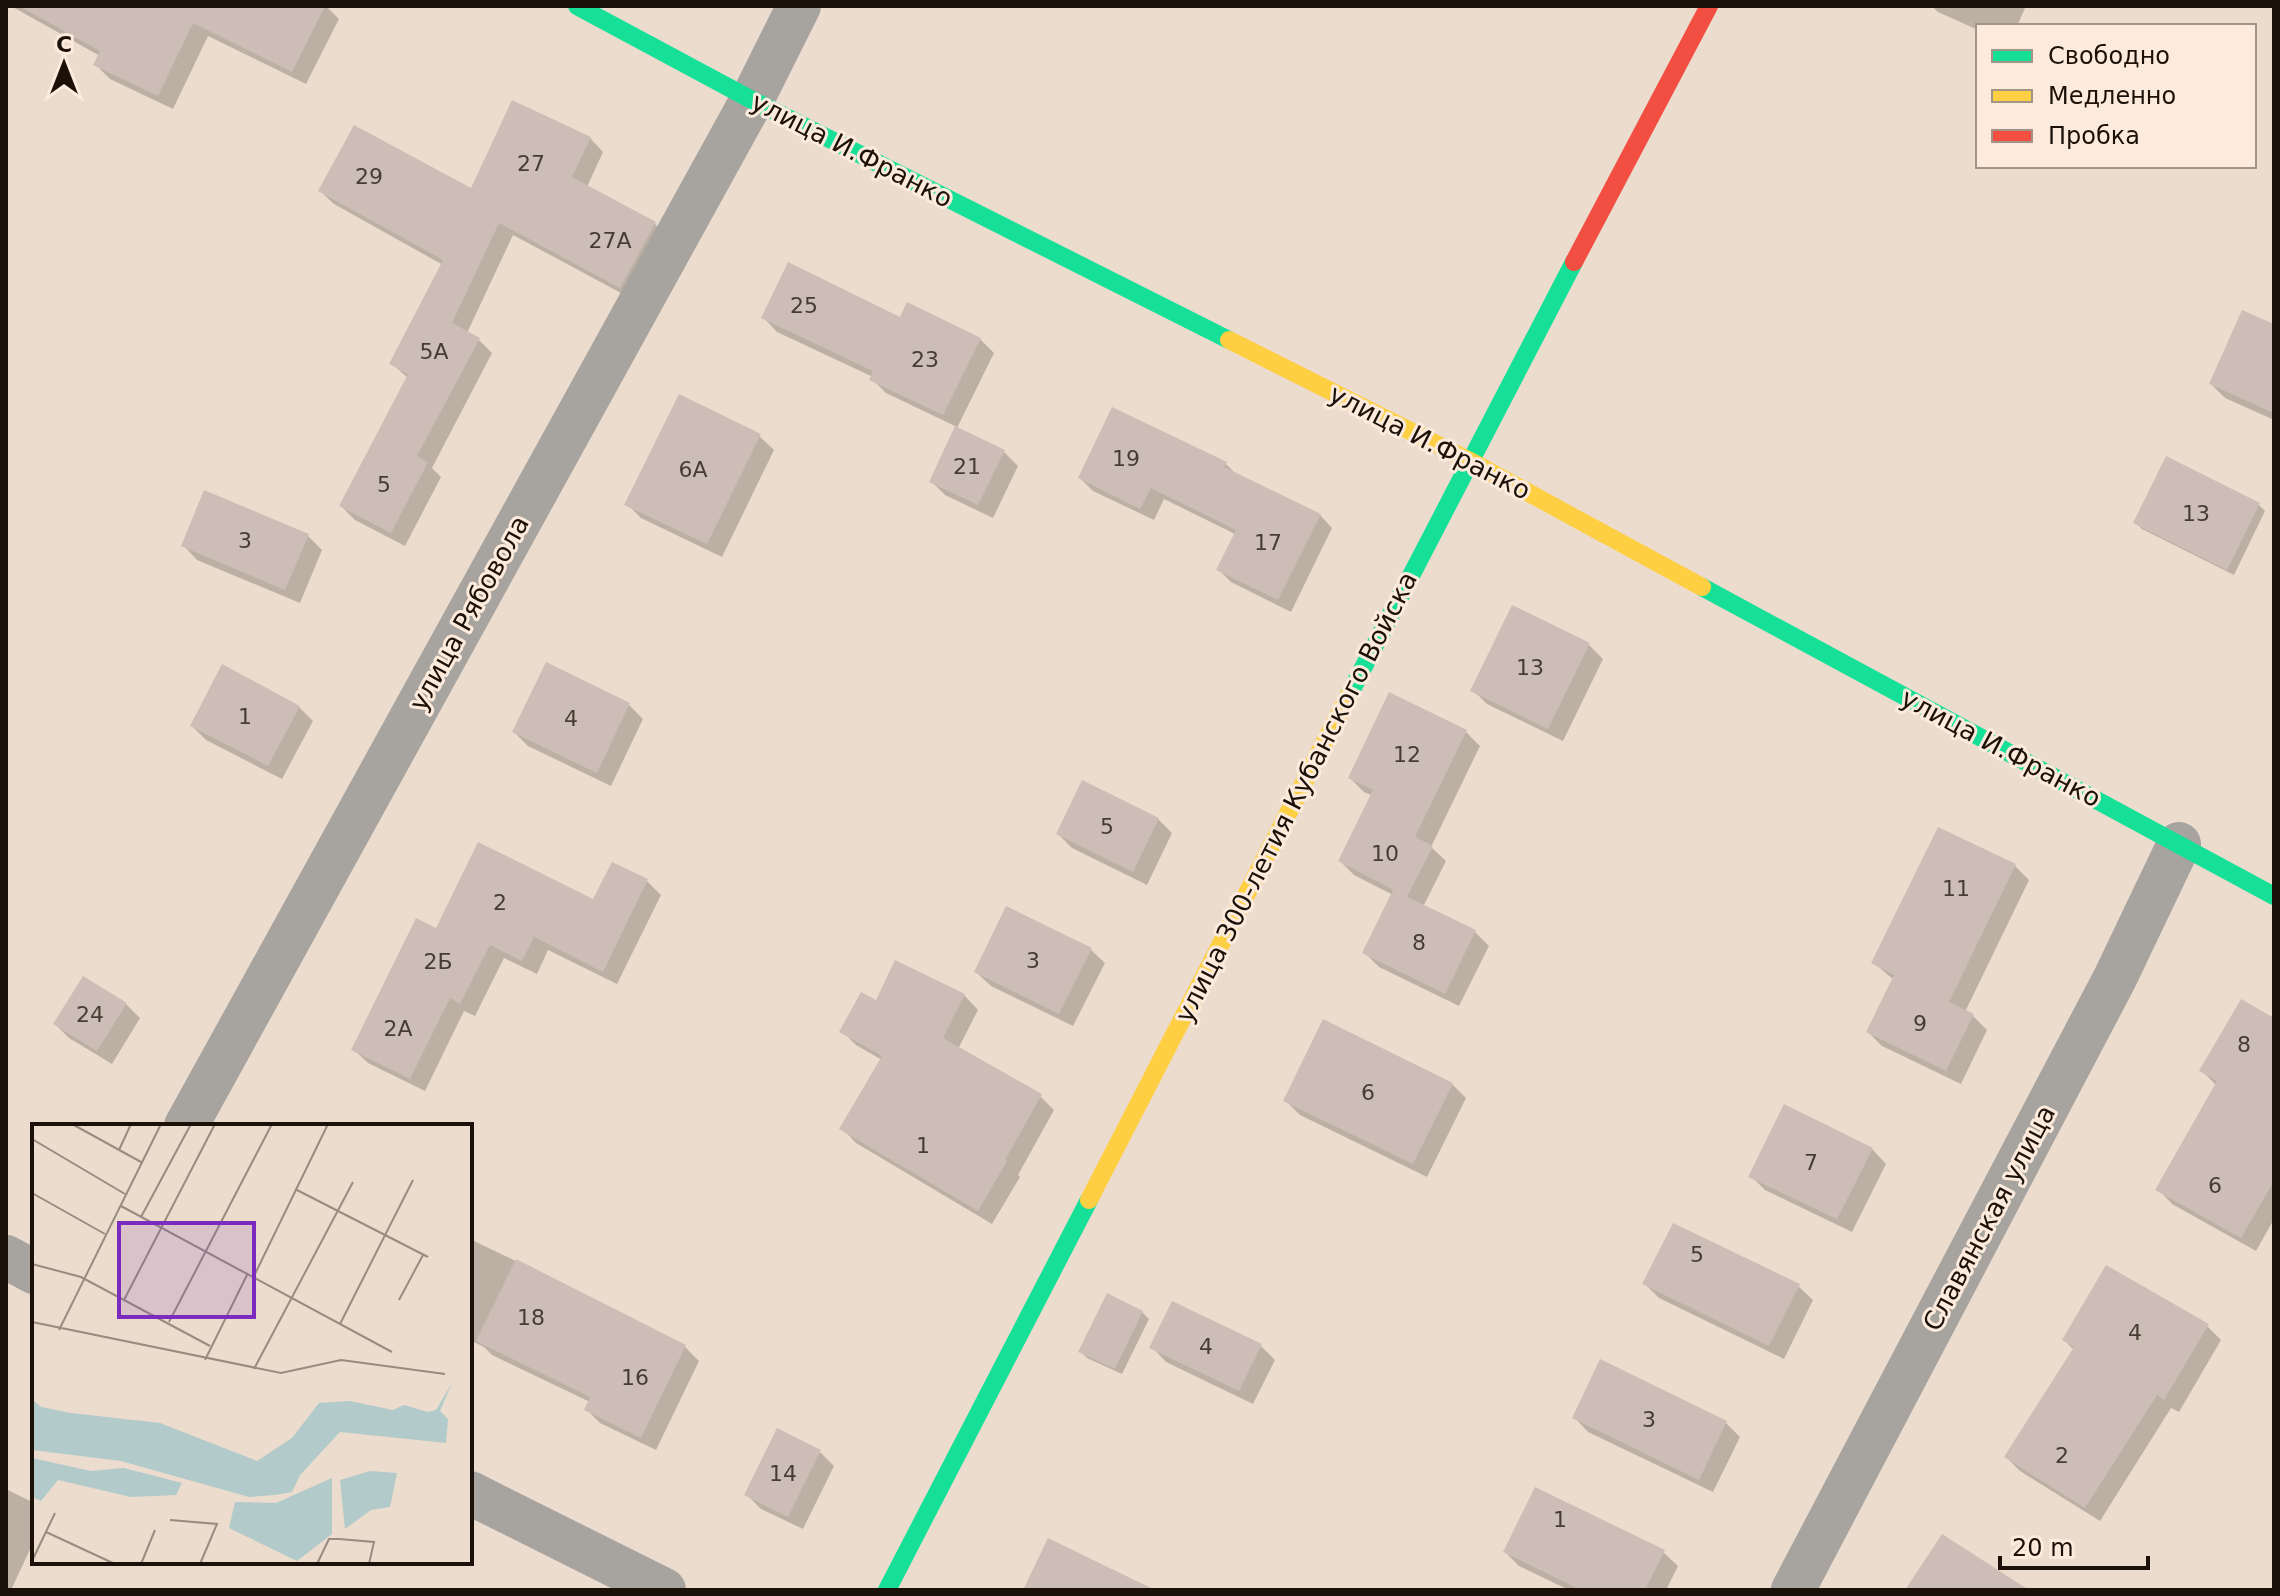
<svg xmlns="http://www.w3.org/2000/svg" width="2280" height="1596" viewBox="0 0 2280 1596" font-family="'DejaVu Sans',sans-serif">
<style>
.shadow{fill:#0003}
.building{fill:#ccbeb6}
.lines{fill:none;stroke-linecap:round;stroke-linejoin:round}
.street{stroke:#a7a39e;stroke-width:44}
.fast{stroke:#16e098;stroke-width:18}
.slow{stroke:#ffcf43;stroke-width:18}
.jam{stroke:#f24e42;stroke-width:18}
.labels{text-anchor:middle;stroke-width:6;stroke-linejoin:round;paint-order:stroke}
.number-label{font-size:22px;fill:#473c34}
.street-label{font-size:26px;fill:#1b1109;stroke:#fcebdc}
.inset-road{fill:none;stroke:#988b7f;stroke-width:2}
.view{fill:#7b2cbf;fill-opacity:0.15;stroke:#7b2cbf;stroke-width:4}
.inset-edge{fill:none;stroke:#1b1109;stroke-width:4}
</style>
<rect width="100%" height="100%" fill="#ebdcce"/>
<!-- shadow -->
<path class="shadow" d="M 11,6 L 326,6 L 339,19 L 306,84 L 208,36 L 173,109 L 110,79 L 96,65 L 100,56 Z
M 1932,6 L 2026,6 L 2017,26 L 1978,26 L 1978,30 L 1938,12 Z
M 590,138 L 603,152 L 587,187 L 655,224 L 668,238 L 634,300 L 513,235 L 467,333 L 478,339 L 492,353 L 432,468 L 441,477 L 405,546 L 355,520 L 341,506 L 408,378 L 391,363 L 443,265 L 334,204 L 320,191 L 472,191 Z
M 763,317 L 901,319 L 980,339 L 994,353 L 957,428 L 1004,452 L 1018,466 L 993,518 L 945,495 L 931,481 L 957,427 L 886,393 L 872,379 L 873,377 L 777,332 Z
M 2274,327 L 2274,420 L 2225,398 L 2211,384 Z
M 759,436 L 774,450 L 722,557 L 641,518 L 627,504 Z
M 1226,464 L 1238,476 L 1320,515 L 1332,528 L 1291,612 L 1231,582 L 1218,569 L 1235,534 L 1164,499 L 1154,520 L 1093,491 L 1080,478 Z
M 2259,505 L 2265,511 L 2234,575 L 2142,529 L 2135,522 Z
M 308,536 L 322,550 L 300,603 L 197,560 L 183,545 Z
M 1589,645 L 1603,659 L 1563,741 L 1487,704 L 1473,690 Z
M 1390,695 L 1466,732 L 1480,746 L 1431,847 L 1446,861 L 1423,907 L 1475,932 L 1489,946 L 1459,1006 L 1379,967 L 1365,953 L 1393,895 L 1354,875 L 1340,861 L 1373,796 L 1364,792 L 1350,778 Z
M 629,705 L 643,719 L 611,786 L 528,746 L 514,732 Z
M 299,707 L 313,721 L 282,779 L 206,740 L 192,726 Z
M 1158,819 L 1172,833 L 1147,885 L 1072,848 L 1058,834 Z
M 2015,866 L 2029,880 L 1965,1012 L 1973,1016 L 1987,1030 L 1961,1084 L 1882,1046 L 1868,1032 L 1894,980 L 1874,963 Z
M 647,881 L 661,895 L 617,984 L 548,950 L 537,974 L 504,958 L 475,1016 L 464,1011 L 425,1091 L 368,1063 L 353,1049 L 437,931 L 594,901 Z
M 1090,949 L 1105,963 L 1073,1026 L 991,986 L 976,972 Z
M 964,995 L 978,1010 L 958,1049 L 1040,1096 L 1054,1110 L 1018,1175 L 1020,1177 L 992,1224 L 856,1143 L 842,1128 L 882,1060 L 856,1045 L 842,1031 L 876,1003 Z
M 126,1004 L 140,1018 L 112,1064 L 69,1038 L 55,1024 Z
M 2274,1020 L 2274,1219 L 2256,1251 L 2172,1204 L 2158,1189 L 2217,1086 L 2202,1071 Z
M 1452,1084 L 1466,1098 L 1427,1177 L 1300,1115 L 1285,1100 Z
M 1872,1149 L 1886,1164 L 1852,1232 L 1765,1190 L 1751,1176 Z
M 470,1239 L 586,1295 L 685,1347 L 699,1361 L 656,1450 L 600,1423 L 586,1409 L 590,1402 L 492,1355 L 484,1347 L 470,1340 Z
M 1645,1284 L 1798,1286 L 1813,1300 L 1784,1359 L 1659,1298 Z
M 1142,1312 L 1149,1319 L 1122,1374 L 1087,1358 L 1081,1352 Z
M 2207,1326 L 2221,1340 L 2179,1412 L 2171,1408 L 2100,1521 L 2020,1471 L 2006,1457 L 2074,1350 L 2064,1340 Z
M 1261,1346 L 1275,1360 L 1253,1404 L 1166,1362 L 1152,1347 Z
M 1601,1362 L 1726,1423 L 1740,1437 L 1713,1492 L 1588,1432 L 1574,1417 Z
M 820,1452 L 834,1466 L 803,1529 L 761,1509 L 747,1495 Z
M 6,1489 L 34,1503 L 34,1541 L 11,1590 L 6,1590 Z
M 1505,1552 L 1663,1552 L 1678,1566 L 1666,1590 L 1569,1590 L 1519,1566 Z"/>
<!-- building -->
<path class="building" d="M 19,6 L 325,6 L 292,72 L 193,23 L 158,96 L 93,65 L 100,51 Z
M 512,100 L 591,137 L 572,177 L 656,222 L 620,288 L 499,223 L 452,323 L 480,338 L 417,456 L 428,462 L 391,533 L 339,506 L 408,374 L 389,364 L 443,260 L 318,191 L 354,125 L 471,188 Z
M 788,262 L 900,317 L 907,302 L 981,338 L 943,415 L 869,380 L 873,371 L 761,318 Z
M 2242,310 L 2274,324 L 2274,413 L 2209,384 Z
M 679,394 L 761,434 L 707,544 L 624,505 Z
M 1112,407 L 1227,462 L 1224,467 L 1321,514 L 1278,600 L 1216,570 L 1236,530 L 1151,488 L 1140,509 L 1078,478 Z
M 955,426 L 1005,450 L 978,505 L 929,482 Z
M 2166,456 L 2260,503 L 2227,570 L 2133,523 Z
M 204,490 L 309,534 L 285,590 L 181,546 Z
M 1512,605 L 1590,643 L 1548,729 L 1470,691 Z
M 546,662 L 630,703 L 597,773 L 512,732 Z
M 222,664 L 300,706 L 268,766 L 190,726 Z
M 1389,692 L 1467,730 L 1415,837 L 1433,846 L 1407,897 L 1338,861 L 1373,790 L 1348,778 Z
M 1082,780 L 1159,818 L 1133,872 L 1056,834 Z
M 1938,827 L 2016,864 L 1949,1002 L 1974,1014 L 1946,1071 L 1866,1032 L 1894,975 L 1871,963 Z
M 478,842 L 593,899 L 612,862 L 648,879 L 603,972 L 534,937 L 522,961 L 490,945 L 460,1004 L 450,998 L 410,1079 L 351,1050 L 416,918 L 436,928 Z
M 1393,890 L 1476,930 L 1445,994 L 1362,953 Z
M 1006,906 L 1092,948 L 1059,1014 L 974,972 Z
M 895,960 L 965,994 L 943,1038 L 1042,1094 L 1005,1160 L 1007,1161 L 978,1211 L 839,1129 L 882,1056 L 839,1032 L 861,992 L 876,1000 Z
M 83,976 L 127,1003 L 97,1051 L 53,1024 Z
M 2241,999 L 2274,1018 L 2274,1181 L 2241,1238 L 2155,1190 L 2217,1081 L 2199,1071 Z
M 1323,1019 L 1453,1083 L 1413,1164 L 1283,1101 Z
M 1784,1104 L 1873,1148 L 1837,1219 L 1748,1177 Z
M 1673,1223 L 1800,1284 L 1769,1346 L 1642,1284 Z
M 516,1259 L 686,1345 L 641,1438 L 584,1410 L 590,1397 L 476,1341 Z
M 2106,1265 L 2209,1324 L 2164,1400 L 2157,1395 L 2085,1508 L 2004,1457 L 2074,1347 L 2062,1340 Z
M 1107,1293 L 1143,1311 L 1115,1369 L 1078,1352 Z
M 1172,1301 L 1262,1344 L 1239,1391 L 1149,1348 Z
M 1600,1359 L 1727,1421 L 1699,1480 L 1572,1418 Z
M 777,1428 L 821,1450 L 788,1517 L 744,1495 Z
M 1535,1487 L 1665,1550 L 1645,1590 L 1581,1590 L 1503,1552 Z
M 1942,1534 L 2029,1590 L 1905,1590 Z
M 1048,1538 L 1155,1590 L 1023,1590 Z"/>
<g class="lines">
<!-- street -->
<path class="street" d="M 186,1126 L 752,100 L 799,6
M 6,1257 L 34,1272
M 470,1493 L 664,1590
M 1793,1590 L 2115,978 L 2179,844"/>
<!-- fast -->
<path class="fast" d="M 577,6 L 752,100 L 1229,340
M 1702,587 L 2274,896
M 1349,695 L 1574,262
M 887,1590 L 1089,1200"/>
<!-- slow -->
<path class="slow" d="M 1229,340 L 1470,461 L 1702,587
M 1089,1200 L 1349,695"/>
<!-- jam -->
<path class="jam" d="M 1574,262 L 1709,6"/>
</g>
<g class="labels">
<!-- number labels -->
<g class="number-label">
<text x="531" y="171">27</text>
<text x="369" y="184">29</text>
<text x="610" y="248">27А</text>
<text x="804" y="313">25</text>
<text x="434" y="359">5А</text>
<text x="925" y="367">23</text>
<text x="1126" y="466">19</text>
<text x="967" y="474">21</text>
<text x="693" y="477">6А</text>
<text x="384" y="492">5</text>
<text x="2196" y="521">13</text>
<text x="245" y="548">3</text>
<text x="1268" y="550">17</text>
<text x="1530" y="675">13</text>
<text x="245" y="724">1</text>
<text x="571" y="726">4</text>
<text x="1407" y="762">12</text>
<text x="1107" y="834">5</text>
<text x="1385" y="861">10</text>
<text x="1956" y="896">11</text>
<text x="500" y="910">2</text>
<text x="1419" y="950">8</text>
<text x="1033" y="968">3</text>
<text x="438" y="969">2Б</text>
<text x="90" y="1022">24</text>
<text x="1920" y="1031">9</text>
<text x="398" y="1036">2А</text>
<text x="2244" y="1052">8</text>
<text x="1368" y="1100">6</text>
<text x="923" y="1153">1</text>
<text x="1811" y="1170">7</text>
<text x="2215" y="1193">6</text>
<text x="1697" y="1262">5</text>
<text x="531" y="1325">18</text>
<text x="2135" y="1340">4</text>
<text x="1206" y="1354">4</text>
<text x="635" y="1385">16</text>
<text x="1649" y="1427">3</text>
<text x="2062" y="1463">2</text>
<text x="783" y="1481">14</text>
<text x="1560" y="1527">1</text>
</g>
<!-- street labels -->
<g class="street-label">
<text transform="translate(852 150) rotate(27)" y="9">улица И.Франко</text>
<text transform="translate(1430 442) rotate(27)" y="9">улица И.Франко</text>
<text transform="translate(469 613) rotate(-61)" y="9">улица Рябовола</text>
<text transform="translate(2001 748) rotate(28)" y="9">улица И.Франко</text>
<text transform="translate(1296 797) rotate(-63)" y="9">улица 300-летия Кубанского Войска</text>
<text transform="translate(1989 1218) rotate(-62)" y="9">Славянская улица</text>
</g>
</g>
<!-- overview -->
<g transform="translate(32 1124)">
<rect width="440" height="440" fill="#ebdcce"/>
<path d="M 420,259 L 408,287 L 416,295 L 414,319 L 308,308 L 268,351 L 260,368 L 243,371 L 217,373 L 89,337 L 0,326 L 0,275 L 9,283 L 39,289 L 128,299 L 225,337 L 260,314 L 287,279 L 318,277 L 361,286 L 372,281 L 396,288 L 404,286 ZM 0,334 L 59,347 L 92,344 L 150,359 L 144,371 L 99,373 L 26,356 L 9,377 L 0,373 ZM 338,347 L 365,349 L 358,383 L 339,386 L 313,405 L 308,356 ZM 300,354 L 300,410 L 265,437 L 197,404 L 203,378 L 244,379 Z" fill="#b2caca"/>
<path class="inset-road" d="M 40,0 L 109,38M 0,15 L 93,70M 87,26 L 99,0M 263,65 L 396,133M 0,69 L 73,110M 89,82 L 360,228M 109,93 L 159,0M 0,140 L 49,153 L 178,222M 222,152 L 296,0M 92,176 L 183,0M 367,176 L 391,131M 0,198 L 249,249 L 309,236 L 413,250M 137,198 L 240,0M 308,200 L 381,56M 27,206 L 129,0M 173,236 L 216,149M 222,245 L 321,58M 138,396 L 185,400 L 168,440M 14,408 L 83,440M 0,437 L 23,389M 109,440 L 123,406M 285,440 L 297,415 L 307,415 L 342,418 L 337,440"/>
<path class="view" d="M 87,99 L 222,99 L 222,193 L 87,193 Z"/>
<rect width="440" height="440" class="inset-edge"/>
</g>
<!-- border -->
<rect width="2280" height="1596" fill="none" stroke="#1b1109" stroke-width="16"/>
<!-- legend -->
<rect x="1976" y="24" width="280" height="144" fill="#fcebdc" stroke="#a29488" stroke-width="2"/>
<rect x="1992" y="50" width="40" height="12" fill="#16e098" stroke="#a29488" stroke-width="2"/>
<text x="2048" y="64" font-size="24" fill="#1b1109">Свободно</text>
<rect x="1992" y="90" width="40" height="12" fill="#ffcf43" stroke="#a29488" stroke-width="2"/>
<text x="2048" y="104" font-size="24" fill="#1b1109">Медленно</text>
<rect x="1992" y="130" width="40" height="12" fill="#f24e42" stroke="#a29488" stroke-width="2"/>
<text x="2048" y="144" font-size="24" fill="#1b1109">Пробка</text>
<!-- north arrow -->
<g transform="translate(64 64)" stroke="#fcebdc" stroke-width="6" paint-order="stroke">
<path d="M0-6L14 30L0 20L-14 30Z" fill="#1b1109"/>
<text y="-12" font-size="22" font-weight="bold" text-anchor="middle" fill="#1b1109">С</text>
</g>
<!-- scale -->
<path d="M2000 1556v12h148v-12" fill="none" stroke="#1b1109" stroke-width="4"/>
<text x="2012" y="1556" font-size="24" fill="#1b1109" stroke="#fcebdc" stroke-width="6" paint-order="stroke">20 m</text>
</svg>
